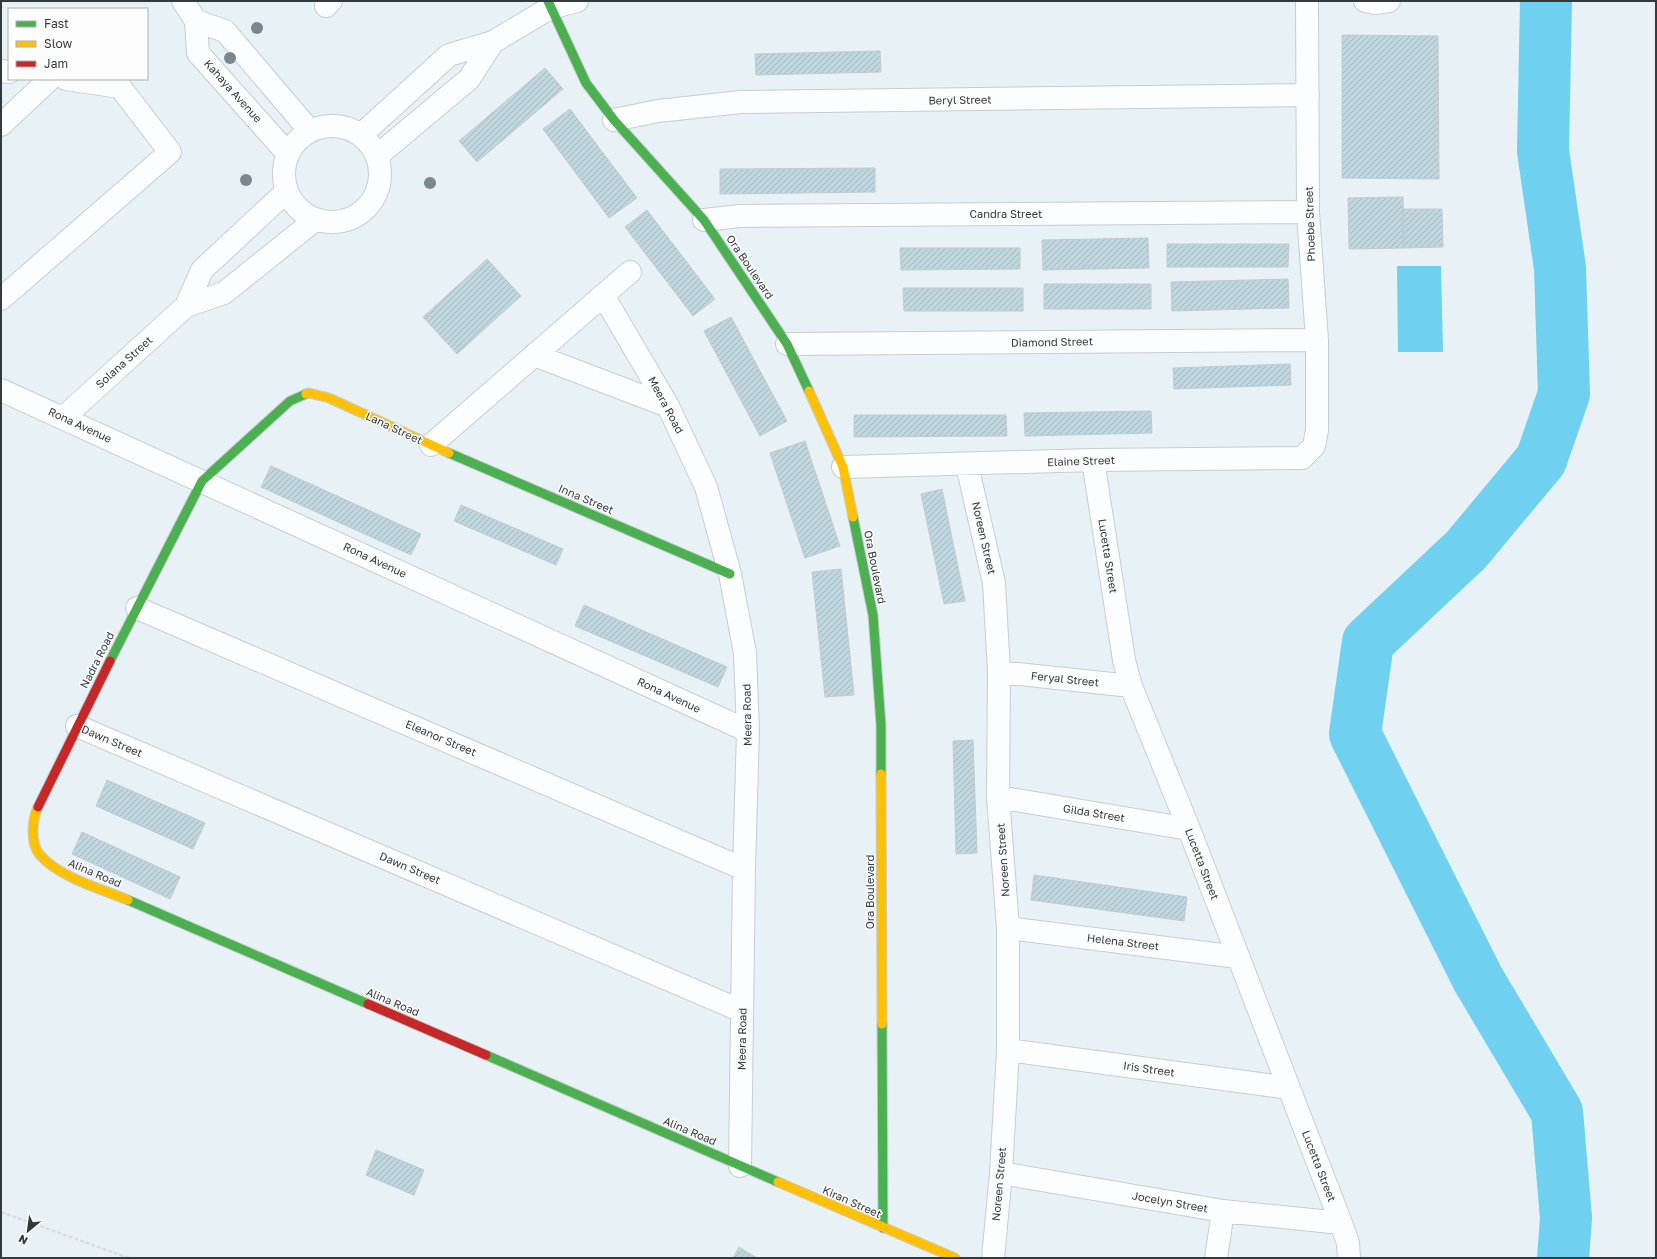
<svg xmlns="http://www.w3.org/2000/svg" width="1657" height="1259" viewBox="0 0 1657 1259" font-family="'Golos Text',sans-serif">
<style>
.water{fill:#6fd0ef}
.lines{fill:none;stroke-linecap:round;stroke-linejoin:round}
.river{stroke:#6fd0ef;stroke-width:52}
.building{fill:url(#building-hatch);stroke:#c3cacd}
.street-casing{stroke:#c6cdd1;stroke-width:24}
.fast-casing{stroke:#c6cdd1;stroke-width:11}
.slow-casing{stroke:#c6cdd1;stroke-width:11}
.jam-casing{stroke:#c6cdd1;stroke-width:11}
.path{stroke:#daddde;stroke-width:2.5;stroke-dasharray:4 2;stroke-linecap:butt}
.street{stroke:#fcfdfe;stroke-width:22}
.fast{stroke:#4caf50;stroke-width:9}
.slow{stroke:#ffc107;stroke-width:9}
.jam{stroke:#c62828;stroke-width:9}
.tree{fill:#78888e}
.labels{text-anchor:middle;stroke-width:3;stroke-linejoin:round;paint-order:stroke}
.street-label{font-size:11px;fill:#333a3c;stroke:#fdfdfd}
</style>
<defs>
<pattern id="building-hatch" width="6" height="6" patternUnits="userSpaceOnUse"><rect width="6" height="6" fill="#bfd6de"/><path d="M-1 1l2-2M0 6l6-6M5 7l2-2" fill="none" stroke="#a5b8bf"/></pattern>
</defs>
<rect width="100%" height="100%" fill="#e8f1f5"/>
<!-- water -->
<path class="water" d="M 1397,266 L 1441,266 L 1443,352 L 1398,352 Z"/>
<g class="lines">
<!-- river -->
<path class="river" d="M 1546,1 L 1543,151 L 1560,268 L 1564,394 L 1541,460 L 1466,550 L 1368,642 L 1355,734 L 1478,979 L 1557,1112 L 1566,1218 L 1563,1258"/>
</g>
<!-- building -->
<path class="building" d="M 1342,35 L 1438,36 L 1439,179 L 1342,178 Z
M 880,51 L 881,72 L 756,75 L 755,54 Z
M 545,68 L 563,89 L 477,162 L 459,141 Z
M 570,109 L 637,198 L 609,218 L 543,129 Z
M 875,168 L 875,192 L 720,194 L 720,169 Z
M 1403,197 L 1404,248 L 1349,249 L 1348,198 Z
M 1403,209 L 1442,209 L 1443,247 L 1404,248 Z
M 647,210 L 715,299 L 693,316 L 625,227 Z
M 1148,238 L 1149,268 L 1043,270 L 1042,240 Z
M 1167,244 L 1289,244 L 1288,267 L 1167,267 Z
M 900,248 L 1020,248 L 1020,269 L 901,270 Z
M 487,259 L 521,296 L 457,354 L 423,317 Z
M 1288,279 L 1289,308 L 1172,311 L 1171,282 Z
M 1044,284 L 1151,284 L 1151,309 L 1044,309 Z
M 903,288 L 1023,288 L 1023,311 L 904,311 Z
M 731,317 L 787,421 L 760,436 L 704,331 Z
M 1290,364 L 1291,385 L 1174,389 L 1173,368 Z
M 1151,411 L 1152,433 L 1025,436 L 1024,413 Z
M 854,415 L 1006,415 L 1007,436 L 854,437 Z
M 805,441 L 840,546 L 805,558 L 770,453 Z
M 271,466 L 421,534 L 411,555 L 261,487 Z
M 942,489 L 965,601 L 944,604 L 921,494 Z
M 461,505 L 563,549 L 556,565 L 454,521 Z
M 841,569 L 854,695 L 825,697 L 812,572 Z
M 584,605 L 727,667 L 718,687 L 575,626 Z
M 973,740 L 977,853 L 956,854 L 953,741 Z
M 107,780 L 205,823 L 193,849 L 96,806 Z
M 82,832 L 180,877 L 170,899 L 72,854 Z
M 1034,875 L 1187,897 L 1184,921 L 1031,900 Z
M 376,1150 L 424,1170 L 414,1195 L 366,1175 Z
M 739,1247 L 757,1258 L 733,1258 Z"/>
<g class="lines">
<defs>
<path id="street" d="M 183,1 L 196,21 L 198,53 L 288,154
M 1365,1 L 1375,3 L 1389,1
M 326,6 L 331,1
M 196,21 L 225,31 L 310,131
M 1,71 L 9,72
M 614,120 L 658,111 L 741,102 L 1308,95
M 1,125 L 50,79
M284 174a48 48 0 1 1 96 0a48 48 0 1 1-96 0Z
M 361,135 L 449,55 L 493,42 L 550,8 L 577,1
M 377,156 L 469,79 L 493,42
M 704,220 L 740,216 L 1308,212
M 603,295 L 668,406 L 706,487 L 730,574 L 745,653 L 748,731 L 744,869 L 740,1166
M 1,299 L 170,152 L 120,87 L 66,79
M 186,306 L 202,270 L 287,191
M 787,344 L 1317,340
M 534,355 L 668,406
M 1,390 L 748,731
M 63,418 L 186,306 L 224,293 L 315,220
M 431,445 L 630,272
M 1093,460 L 1124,660 L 1131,686 L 1189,829 L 1341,1223 L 1348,1243 L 1349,1258
M 967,465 L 994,583 L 999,672 L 998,797 L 1008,928 L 1008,1050 L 1001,1173 L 993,1258
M 843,467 L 1093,460 L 1302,458 L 1314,446 L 1317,430 L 1317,340 L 1308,212 L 1307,1
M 137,608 L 744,869
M 999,672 L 1131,686
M 77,726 L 742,1011
M 998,797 L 1189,829
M 1008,928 L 1238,957
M 1008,1050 L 1289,1088
M 1001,1173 L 1223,1211 L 1341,1223
M 1216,1258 L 1223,1211"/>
<path id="fast" d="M 548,1 L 586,83 L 614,120 L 704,220 L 787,344 L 809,391
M 449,453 L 730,574
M 853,517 L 873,615 L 881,725 L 881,774
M 110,661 L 202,481 L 290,401 L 306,394
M 128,900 L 368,1004
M 882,1024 L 883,1228
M 486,1055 L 778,1182"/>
<path id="slow" d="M 809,391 L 843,467 L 853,517
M 306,394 L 309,393 L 329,398 L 449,453
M 881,774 L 882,1024
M 38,807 C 32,820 30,843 40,855 C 59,877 101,889 128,900
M 778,1182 L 955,1258"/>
<path id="jam" d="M 38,807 L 110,661
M 368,1004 L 486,1055"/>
</defs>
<!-- street casing -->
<use href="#street" class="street-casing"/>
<!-- fast casing -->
<use href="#fast" class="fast-casing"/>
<!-- slow casing -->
<use href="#slow" class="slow-casing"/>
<!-- jam casing -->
<use href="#jam" class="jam-casing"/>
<!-- path -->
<path class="path" d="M 1,1212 L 129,1258"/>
<!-- street -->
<use href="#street" class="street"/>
<!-- fast -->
<use href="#fast" class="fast"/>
<!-- slow -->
<use href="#slow" class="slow"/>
<!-- jam -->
<use href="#jam" class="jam"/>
</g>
<!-- trees -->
<g class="tree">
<circle cx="257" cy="28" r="6"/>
<circle cx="230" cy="58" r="6"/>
<circle cx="246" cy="180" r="6"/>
<circle cx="430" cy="183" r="6"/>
</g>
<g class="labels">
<!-- street labels -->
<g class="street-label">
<text transform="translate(233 91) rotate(48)" y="4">Kahaya Avenue</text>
<text transform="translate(960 100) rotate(-1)" y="4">Beryl Street</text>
<text x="1006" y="218">Candra Street</text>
<text transform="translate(1310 224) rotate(-92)" y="4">Phoebe Street</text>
<text transform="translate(750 267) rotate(56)" y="4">Ora Boulevard</text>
<text transform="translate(1052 342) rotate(-1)" y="4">Diamond Street</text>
<text transform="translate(124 362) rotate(-42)" y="4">Solana Street</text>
<text transform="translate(666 405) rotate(62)" y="4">Meera Road</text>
<text transform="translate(80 425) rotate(25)" y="4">Rona Avenue</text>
<text transform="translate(394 428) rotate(25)" y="4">Lana Street</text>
<text transform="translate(1081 461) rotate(-2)" y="4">Elaine Street</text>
<text transform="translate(586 499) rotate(23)" y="4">Inna Street</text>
<text transform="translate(984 538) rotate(77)" y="4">Noreen Street</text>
<text transform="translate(1108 556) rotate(81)" y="4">Lucetta Street</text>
<text transform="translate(375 560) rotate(25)" y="4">Rona Avenue</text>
<text transform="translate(875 567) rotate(79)" y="4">Ora Boulevard</text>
<text transform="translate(97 660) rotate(-63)" y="4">Nadra Road</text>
<text transform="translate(1065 679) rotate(6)" y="4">Feryal Street</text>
<text transform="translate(669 695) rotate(25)" y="4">Rona Avenue</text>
<text transform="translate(747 715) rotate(-91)" y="4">Meera Road</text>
<text transform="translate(441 738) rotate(23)" y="4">Eleanor Street</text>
<text transform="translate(112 741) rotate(23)" y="4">Dawn Street</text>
<text transform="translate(1094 813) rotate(9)" y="4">Gilda Street</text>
<text transform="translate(1003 860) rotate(-94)" y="4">Noreen Street</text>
<text transform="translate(1202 864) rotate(69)" y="4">Lucetta Street</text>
<text transform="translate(410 868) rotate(23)" y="4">Dawn Street</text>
<text transform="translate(95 873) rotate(23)" y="4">Alina Road</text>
<text transform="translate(870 892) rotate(-90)" y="4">Ora Boulevard</text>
<text transform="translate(1123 942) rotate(7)" y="4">Helena Street</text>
<text transform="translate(393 1002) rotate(23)" y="4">Alina Road</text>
<text transform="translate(742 1039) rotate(-89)" y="4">Meera Road</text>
<text transform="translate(1149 1069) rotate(8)" y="4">Iris Street</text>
<text transform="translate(690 1131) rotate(23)" y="4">Alina Road</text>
<text transform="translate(1319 1166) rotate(69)" y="4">Lucetta Street</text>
<text transform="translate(999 1184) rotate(-85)" y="4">Noreen Street</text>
<text transform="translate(852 1202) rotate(24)" y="4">Kiran Street</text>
<text transform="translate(1170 1202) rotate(10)" y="4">Jocelyn Street</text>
</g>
</g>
<!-- border -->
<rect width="1657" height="1259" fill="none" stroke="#333a3c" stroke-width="4"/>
<!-- legend -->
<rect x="8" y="8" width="140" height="72" fill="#fdfdfd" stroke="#acafb0"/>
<rect x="16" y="21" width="20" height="6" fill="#4caf50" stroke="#acafb0"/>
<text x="44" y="28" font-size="12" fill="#333a3c">Fast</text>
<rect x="16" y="41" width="20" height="6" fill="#ffc107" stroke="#acafb0"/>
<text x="44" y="48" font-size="12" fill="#333a3c">Slow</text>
<rect x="16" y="61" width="20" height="6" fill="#c62828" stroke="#acafb0"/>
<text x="44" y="68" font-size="12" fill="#333a3c">Jam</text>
<!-- north arrow -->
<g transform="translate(28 1231) rotate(209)" stroke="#fdfdfd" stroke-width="3" paint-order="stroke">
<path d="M0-3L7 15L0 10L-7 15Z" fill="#333a3c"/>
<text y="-6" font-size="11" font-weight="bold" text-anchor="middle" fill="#333a3c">N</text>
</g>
</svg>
